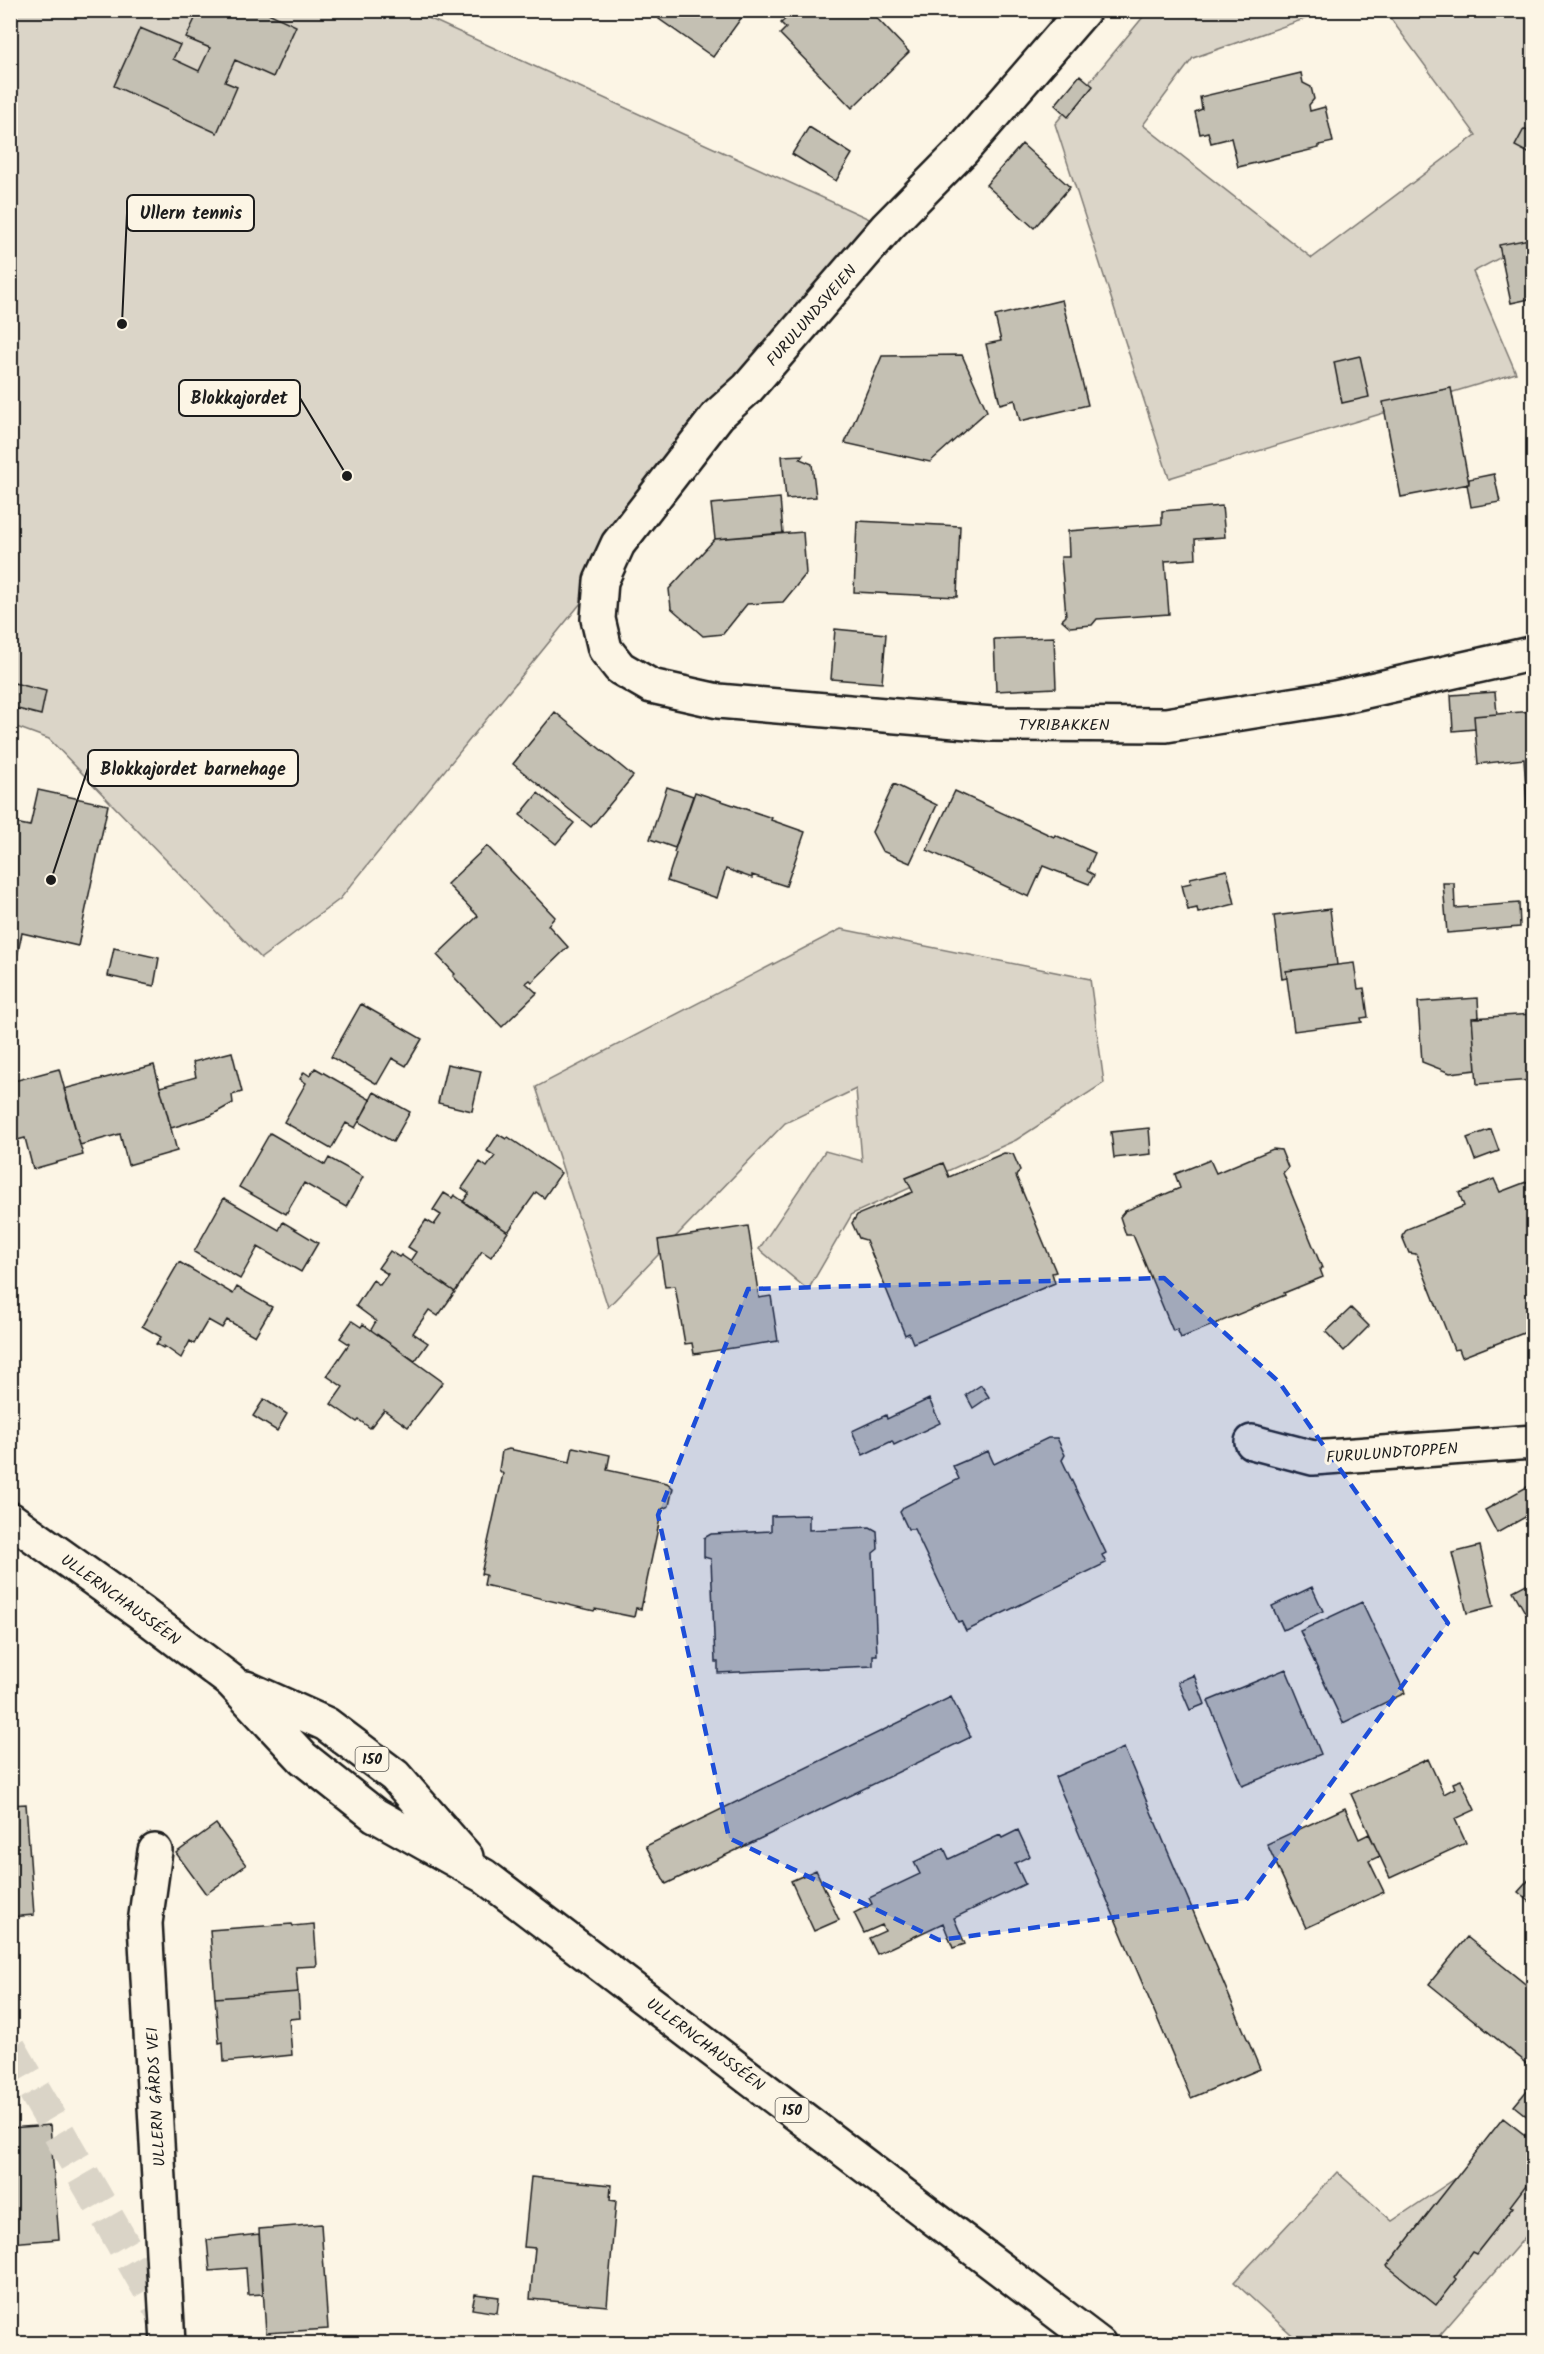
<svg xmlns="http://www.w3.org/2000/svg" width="1544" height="2354" viewBox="0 0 1544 2354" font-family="Kalam,sans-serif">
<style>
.green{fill:#dbd5c8;stroke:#7c7872;stroke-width:1.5}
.building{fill:#c4c0b3;stroke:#1c1c1c;stroke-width:1.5}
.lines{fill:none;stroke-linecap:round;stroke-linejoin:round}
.highway-tunnel{stroke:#dad4c7;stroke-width:33;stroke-dasharray:33 16;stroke-linecap:butt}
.street-casing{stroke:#1c1c1c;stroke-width:38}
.primary-casing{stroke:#1c1c1c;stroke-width:38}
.street{stroke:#fcf5e5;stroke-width:33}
.primary{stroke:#fcf5e5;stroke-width:33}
.marked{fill:#1d4ed8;fill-opacity:0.2;stroke:#1d4ed8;stroke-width:4.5;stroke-dasharray:12 8;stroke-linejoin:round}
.labels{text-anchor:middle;stroke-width:6;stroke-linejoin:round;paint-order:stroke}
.shield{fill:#fcf5e5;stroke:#5f5d58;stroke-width:1.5}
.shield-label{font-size:15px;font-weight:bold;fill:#1c1c1c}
.street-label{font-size:16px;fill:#1c1c1c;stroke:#fcf5e5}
.leader{fill:none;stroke:#1c1c1c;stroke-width:2}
.callout-dot{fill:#1c1c1c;stroke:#fcf5e5;stroke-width:2}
.callout{fill:#fcf5e5;stroke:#1c1c1c;stroke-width:2}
.callout-label{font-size:18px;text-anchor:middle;font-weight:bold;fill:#1c1c1c}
</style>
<rect width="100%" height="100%" fill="#fcf5e5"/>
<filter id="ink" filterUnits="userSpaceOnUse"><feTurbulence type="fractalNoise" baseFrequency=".0167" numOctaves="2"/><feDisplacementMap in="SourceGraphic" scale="12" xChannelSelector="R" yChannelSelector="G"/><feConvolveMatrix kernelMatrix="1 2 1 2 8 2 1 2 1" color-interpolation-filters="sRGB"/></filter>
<g filter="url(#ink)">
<!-- green -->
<path class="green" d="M 10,11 L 413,11 L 887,227 L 340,899 L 261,958 L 49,739 L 11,725 Z
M 1148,11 L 1327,11 L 1193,58 L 1143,125 L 1312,258 L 1476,135 L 1385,11 L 1533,11 L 1533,240 L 1473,272 L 1516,373 L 1169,478 L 1055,124 Z
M 841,929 L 1090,979 L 1104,1083 L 1016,1140 L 852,1214 L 808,1290 L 759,1249 L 825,1151 L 862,1161 L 856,1089 L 785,1123 L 608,1307 L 536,1087 Z
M 1520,2135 L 1533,2140 L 1533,2228 L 1433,2343 L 1301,2343 L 1234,2282 L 1337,2172 L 1392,2221 Z"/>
<!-- building -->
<path class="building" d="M 199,10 L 262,10 L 296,26 L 273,77 L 235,60 L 225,82 L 237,87 L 217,133 L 114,86 L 140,28 L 180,45 L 173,59 L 199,71 L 210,48 L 186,38 Z
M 665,10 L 747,10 L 713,57 L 659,19 Z
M 795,10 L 800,15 L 805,10 L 869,10 L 909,52 L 852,108 L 780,34 L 786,28 L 781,23 Z
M 1301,73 L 1303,83 L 1311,87 L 1314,99 L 1309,105 L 1310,111 L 1325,107 L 1333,142 L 1319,145 L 1319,148 L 1238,167 L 1231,138 L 1211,143 L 1208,132 L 1200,134 L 1195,112 L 1202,109 L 1200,97 Z
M 1080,75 L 1093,86 L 1068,117 L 1055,105 Z
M 809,127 L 852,154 L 836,181 L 792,154 Z
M 1524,129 L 1534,134 L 1534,156 L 1515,146 Z
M 1022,144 L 1070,187 L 1034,228 L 986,185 Z
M 1534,238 L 1534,298 L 1511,303 L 1499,245 Z
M 1062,300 L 1088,405 L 1020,421 L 1015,400 L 1000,404 L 986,344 L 1001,341 L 995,316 Z
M 962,355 L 987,411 L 930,462 L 845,443 L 882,356 Z
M 1360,356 L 1369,397 L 1342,403 L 1334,362 Z
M 1451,388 L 1469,484 L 1401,497 L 1383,402 Z
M 803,455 L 800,459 L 812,464 L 816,497 L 786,499 L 782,456 Z
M 1494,474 L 1500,502 L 1471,507 L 1467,484 L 1469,484 L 1469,479 Z
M 780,498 L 783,533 L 715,539 L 711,504 Z
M 1222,506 L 1225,537 L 1195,539 L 1196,559 L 1165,561 L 1169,614 L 1097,619 L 1092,625 L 1070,627 L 1062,620 L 1066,616 L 1061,557 L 1069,557 L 1068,531 L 1162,524 L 1162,511 Z
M 857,521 L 960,526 L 957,597 L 854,592 Z
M 803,532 L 806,574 L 783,602 L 747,604 L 723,634 L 703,636 L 671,608 L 669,589 L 715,539 Z
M 835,629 L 886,634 L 882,683 L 831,679 Z
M 1054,637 L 1056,688 L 996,691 L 994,639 Z
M 10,682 L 46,691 L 41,715 L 10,707 Z
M 1495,692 L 1497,714 L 1474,716 L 1475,729 L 1453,731 L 1451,695 Z
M 1534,711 L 1534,805 L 1527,805 L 1524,759 L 1478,764 L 1474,716 Z
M 555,712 L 633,776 L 591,827 L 513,764 Z
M 894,784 L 937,805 L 910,863 L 882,851 L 872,832 Z
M 667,787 L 693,796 L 675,848 L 650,839 Z
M 38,790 L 108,805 L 78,946 L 22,933 L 17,957 L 10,956 L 10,822 L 30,826 Z
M 955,791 L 1054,837 L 1055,835 L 1095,853 L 1087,871 L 1094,875 L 1089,884 L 1043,866 L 1029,897 L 927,850 Z
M 695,792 L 772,818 L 771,820 L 805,832 L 786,886 L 752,875 L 752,878 L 726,869 L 717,898 L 667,881 L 676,853 L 674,852 Z
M 538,793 L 574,823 L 556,844 L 520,815 Z
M 487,846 L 555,917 L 548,925 L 568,947 L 532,982 L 530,980 L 526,983 L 537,993 L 502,1027 L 453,976 L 455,974 L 437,955 L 478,916 L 447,884 Z
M 1227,870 L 1235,904 L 1198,913 L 1197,908 L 1188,910 L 1182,885 L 1191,883 L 1190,878 Z
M 1443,883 L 1454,883 L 1455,908 L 1519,903 L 1520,927 L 1447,933 Z
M 1330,909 L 1337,965 L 1286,971 L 1287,978 L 1282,979 L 1274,916 Z
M 114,948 L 159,958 L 154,986 L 108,976 Z
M 1354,963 L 1358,989 L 1364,988 L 1368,1017 L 1361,1018 L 1362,1022 L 1294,1031 L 1286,971 Z
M 1478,998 L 1479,1018 L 1472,1018 L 1476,1070 L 1450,1073 L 1422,1062 L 1418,1002 Z
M 361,1004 L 422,1039 L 406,1066 L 392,1058 L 377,1084 L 331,1057 Z
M 1534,1014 L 1534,1080 L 1477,1084 L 1472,1018 Z
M 232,1052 L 242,1092 L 232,1095 L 233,1103 L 210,1116 L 171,1128 L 160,1087 L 196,1077 L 193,1062 Z
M 447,1064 L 481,1071 L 472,1111 L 438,1103 Z
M 154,1065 L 177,1151 L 128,1165 L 120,1134 L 80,1145 L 64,1089 Z
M 315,1068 L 371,1100 L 355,1128 L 346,1123 L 331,1149 L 284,1122 L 306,1083 L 300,1079 L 304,1072 L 310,1076 Z
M 59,1069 L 83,1155 L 33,1169 L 25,1138 L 10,1142 L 10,1082 Z
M 374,1092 L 410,1112 L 393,1142 L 359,1122 Z
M 1149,1128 L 1151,1154 L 1114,1158 L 1111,1132 Z
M 1491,1129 L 1499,1151 L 1475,1160 L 1467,1138 Z
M 270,1133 L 325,1165 L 329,1158 L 363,1177 L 346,1207 L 304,1183 L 286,1214 L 239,1187 Z
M 498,1134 L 506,1139 L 508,1137 L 561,1173 L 544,1198 L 536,1192 L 508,1232 L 463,1202 L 469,1193 L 462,1188 L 480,1162 L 487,1167 L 495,1156 L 487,1151 Z
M 1273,1149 L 1281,1150 L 1288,1167 L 1283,1173 L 1322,1268 L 1320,1269 L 1323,1277 L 1284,1293 L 1285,1295 L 1181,1338 L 1177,1329 L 1173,1331 L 1133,1235 L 1126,1235 L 1120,1217 L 1125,1211 L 1180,1188 L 1175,1174 L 1210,1160 L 1216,1173 Z
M 1004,1153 L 1013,1154 L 1020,1170 L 1016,1176 L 1056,1272 L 1052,1273 L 1055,1283 L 913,1343 L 909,1333 L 905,1335 L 866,1240 L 859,1238 L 852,1223 L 857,1215 L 913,1192 L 906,1178 L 943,1163 L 949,1177 Z
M 1494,1179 L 1500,1192 L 1534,1179 L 1534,1329 L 1462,1357 L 1459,1349 L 1454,1350 L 1416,1254 L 1409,1253 L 1402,1236 L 1407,1229 L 1464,1206 L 1459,1193 Z
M 444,1193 L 452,1198 L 454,1195 L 508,1232 L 491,1257 L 482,1251 L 455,1292 L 410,1261 L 416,1252 L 408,1247 L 426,1220 L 434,1225 L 441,1215 L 433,1210 Z
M 224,1198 L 279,1230 L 283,1222 L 318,1243 L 301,1272 L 258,1247 L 240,1279 L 194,1252 Z
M 748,1226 L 759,1298 L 771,1296 L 778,1341 L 694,1354 L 692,1343 L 685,1344 L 675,1286 L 665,1287 L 658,1240 Z
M 390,1251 L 399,1257 L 401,1255 L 455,1292 L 438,1316 L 429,1310 L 413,1333 L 428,1343 L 415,1361 L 371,1330 L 376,1321 L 356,1306 L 373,1280 L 380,1285 L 388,1274 L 378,1268 Z
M 179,1262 L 233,1294 L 237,1287 L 272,1307 L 255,1336 L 227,1320 L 222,1328 L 208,1320 L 194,1344 L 190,1341 L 181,1358 L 164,1346 L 163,1348 L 156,1344 L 161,1337 L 142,1326 Z
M 1351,1308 L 1369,1326 L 1344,1351 L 1326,1332 Z
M 352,1321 L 361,1327 L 363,1324 L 371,1330 L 443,1382 L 408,1427 L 384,1410 L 370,1428 L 359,1420 L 357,1422 L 331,1404 L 343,1387 L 327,1376 L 349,1344 L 340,1338 Z
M 981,1385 L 989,1397 L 973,1408 L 966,1395 Z
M 264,1399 L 287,1414 L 277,1431 L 253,1416 Z
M 929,1399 L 940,1423 L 894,1445 L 892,1441 L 863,1455 L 852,1431 L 886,1415 L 887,1419 Z
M 1048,1438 L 1057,1438 L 1065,1455 L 1062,1460 L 1106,1553 L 1102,1555 L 1106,1563 L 966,1631 L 961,1621 L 958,1622 L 914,1529 L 908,1529 L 900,1512 L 904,1507 L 959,1479 L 953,1466 L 988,1451 L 994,1464 Z
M 573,1447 L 610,1455 L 607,1470 L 667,1483 L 673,1488 L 669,1506 L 662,1509 L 641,1609 L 636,1608 L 634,1617 L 595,1609 L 594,1611 L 484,1585 L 486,1575 L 481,1574 L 503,1474 L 499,1470 L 502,1451 L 509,1449 L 570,1462 Z
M 1534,1483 L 1534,1512 L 1497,1533 L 1485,1510 Z
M 809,1515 L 809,1530 L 870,1527 L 877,1531 L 878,1549 L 873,1553 L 877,1655 L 873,1655 L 873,1666 L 718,1673 L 718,1662 L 715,1662 L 711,1559 L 704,1557 L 704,1538 L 711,1534 L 771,1531 L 771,1516 Z
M 1480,1546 L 1494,1606 L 1467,1613 L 1452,1553 Z
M 1534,1580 L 1534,1628 L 1513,1591 Z
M 1312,1587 L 1323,1611 L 1283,1630 L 1272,1606 Z
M 1362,1602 L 1405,1693 L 1343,1723 L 1300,1631 Z
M 1286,1669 L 1321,1754 L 1242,1786 L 1208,1701 Z
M 1194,1675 L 1205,1704 L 1190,1710 L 1178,1682 Z
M 951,1697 L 971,1737 L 666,1884 L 646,1846 Z
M 1124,1748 L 1260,2069 L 1191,2098 L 1055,1777 Z
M 1428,1759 L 1444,1794 L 1455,1788 L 1453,1783 L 1461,1780 L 1475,1810 L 1455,1819 L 1466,1843 L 1390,1878 L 1351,1794 Z
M 26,1804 L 34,1915 L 10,1917 L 10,1805 Z
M 1345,1808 L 1359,1839 L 1369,1834 L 1380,1856 L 1369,1861 L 1384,1892 L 1306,1928 L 1267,1844 Z
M 216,1824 L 246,1865 L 206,1894 L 176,1853 Z
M 1018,1830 L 1030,1856 L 1015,1863 L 1025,1884 L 954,1918 L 965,1944 L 953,1948 L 943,1923 L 877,1954 L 869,1938 L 885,1931 L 882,1925 L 864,1933 L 854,1913 L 872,1904 L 869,1898 L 920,1874 L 914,1862 L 944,1848 L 949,1859 L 1000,1835 L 1002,1838 Z
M 816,1870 L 839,1920 L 814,1931 L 791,1881 Z
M 1534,1874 L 1534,1905 L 1518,1892 Z
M 292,1924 L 293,1926 L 314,1924 L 317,1966 L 296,1967 L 298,1992 L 215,1998 L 210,1930 Z
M 1467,1937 L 1534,1991 L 1534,2069 L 1429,1984 Z
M 298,1992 L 300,2018 L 289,2019 L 292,2055 L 224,2062 L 223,2042 L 219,2043 L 215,1998 Z
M 1534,2082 L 1534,2122 L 1514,2106 Z
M 1503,2118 L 1534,2142 L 1534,2182 L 1532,2183 L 1529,2181 L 1510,2206 L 1513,2207 L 1476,2254 L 1472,2252 L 1454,2277 L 1456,2279 L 1436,2305 L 1387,2266 Z
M 50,2125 L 59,2239 L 10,2243 L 10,2128 Z
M 531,2177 L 611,2185 L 610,2200 L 616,2201 L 607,2306 L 530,2299 L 535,2248 L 524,2247 Z
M 321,2224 L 328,2329 L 266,2333 L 259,2229 Z
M 259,2234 L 263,2294 L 248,2295 L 246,2268 L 210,2271 L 207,2240 Z
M 475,2294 L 499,2297 L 497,2313 L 472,2309 Z"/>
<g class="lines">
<!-- highway-tunnel -->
<path class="highway-tunnel" d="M 10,2048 L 170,2326"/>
<defs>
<path id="street" d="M 1084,10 L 962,151 L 887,227 L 748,388 L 718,415 L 618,544 L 601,581 L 598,619 L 605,649 L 620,668 L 651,686 L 718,701 L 992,724 L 1166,725 L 1335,698 L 1534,653
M 1252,1442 L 1313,1458 L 1534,1442
M 155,1851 L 145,1923 L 168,2344"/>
<path id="primary" d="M 10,1519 L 140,1612 L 231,1681 L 303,1758 L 375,1815 L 484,1876 L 1099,2344
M 246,1688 L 326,1724 L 395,1776 L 466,1857"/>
</defs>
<!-- street casing -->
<use href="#street" class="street-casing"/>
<!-- primary casing -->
<use href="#primary" class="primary-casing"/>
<!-- street -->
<use href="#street" class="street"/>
<!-- primary -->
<use href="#primary" class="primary"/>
</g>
</g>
<!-- marked area -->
<path class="marked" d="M 1164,1278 L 1279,1382 L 1448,1623 L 1246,1900 L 939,1940 L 729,1838 L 658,1515 L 748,1289 Z"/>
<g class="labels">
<!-- shield labels -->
<g class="shield">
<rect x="355.5" y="1747" width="33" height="24" rx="4.5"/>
<rect x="775.5" y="2098" width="33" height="24" rx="4.5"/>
</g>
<g class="shield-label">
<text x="372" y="1764">150</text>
<text x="792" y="2115">150</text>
</g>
<!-- street labels -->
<g class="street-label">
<text transform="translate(811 315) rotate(-49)" y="6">FURULUNDSVEIEN</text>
<text x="1064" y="730">TYRIBAKKEN</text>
<text transform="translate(1392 1452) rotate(-4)" y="6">FURULUNDTOPPEN</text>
<text transform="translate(121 1599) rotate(36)" y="6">ULLERNCHAUSSÉEN</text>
<text transform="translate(706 2044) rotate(37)" y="6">ULLERNCHAUSSÉEN</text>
<text transform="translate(155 2097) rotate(-93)" y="6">ULLERN GÅRDS VEI</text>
</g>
</g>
<!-- callouts -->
<path class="leader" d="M122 324L127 213M347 476L300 398M51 880L88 768"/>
<g class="callout-dot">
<circle cx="122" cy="324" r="6"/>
<circle cx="347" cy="476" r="6"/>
<circle cx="51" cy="880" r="6"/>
</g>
<g class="callout">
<rect x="127" y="195" width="127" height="36" rx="6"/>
<rect x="179" y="380" width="121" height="36" rx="6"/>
<rect x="88" y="750" width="210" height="36" rx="6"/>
</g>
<g class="callout-label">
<text x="191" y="219">Ullern tennis</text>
<text x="239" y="404">Blokkajordet</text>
<text x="193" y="775">Blokkajordet barnehage</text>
</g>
<!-- margin -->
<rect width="1544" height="2354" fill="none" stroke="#fcf5e5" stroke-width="36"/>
<rect x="18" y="18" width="1508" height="2318" fill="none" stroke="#1c1c1c" stroke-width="2" filter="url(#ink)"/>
</svg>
